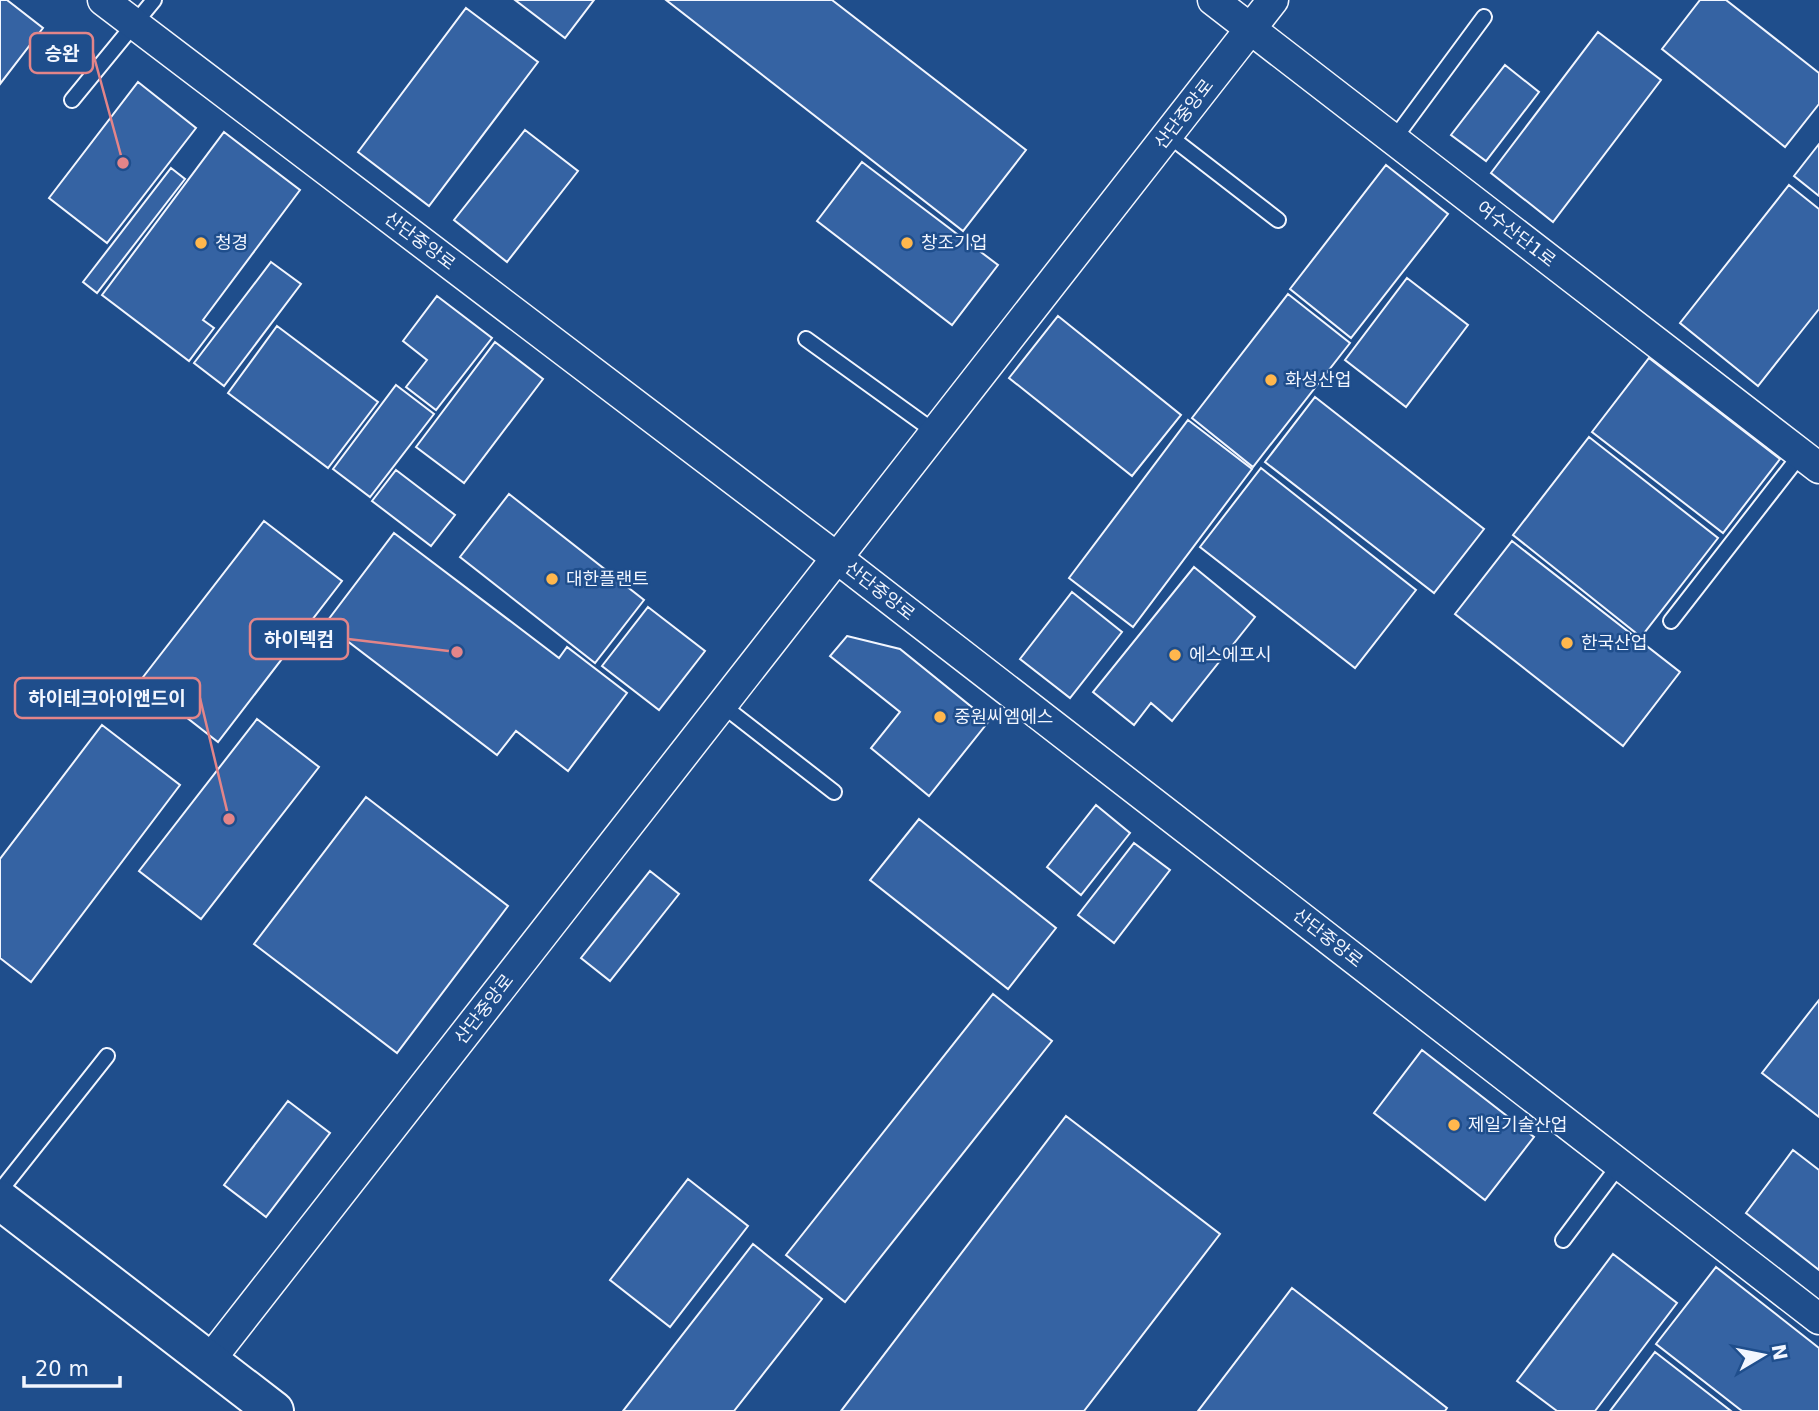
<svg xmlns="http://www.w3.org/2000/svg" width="1819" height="1411" viewBox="0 0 1819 1411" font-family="'DejaVu Sans','Noto Sans KR',sans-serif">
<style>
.building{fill:#3563a3;stroke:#f2f6ff;stroke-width:2}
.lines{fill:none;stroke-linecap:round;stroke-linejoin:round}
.lane-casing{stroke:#f2f6ff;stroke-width:18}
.street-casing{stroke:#f2f6ff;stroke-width:33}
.secondary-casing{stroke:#f2f6ff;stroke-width:42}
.lane{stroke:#1f4e8c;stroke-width:14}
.street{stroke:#1f4e8c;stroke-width:30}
.secondary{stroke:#1f4e8c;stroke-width:38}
.poi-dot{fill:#ffb74d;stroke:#1f4e8c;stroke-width:2.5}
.labels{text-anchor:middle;stroke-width:5;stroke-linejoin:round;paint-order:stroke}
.street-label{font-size:18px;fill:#f2f6ff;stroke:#1f4e8c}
.poi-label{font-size:18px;fill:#f2f6ff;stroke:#1f4e8c;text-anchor:start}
.leader{fill:none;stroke:#e38589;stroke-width:2.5}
.callout-dot{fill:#e38589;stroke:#1f4e8c;stroke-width:2.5}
.callout{fill:#1f4e8c;stroke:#e38589;stroke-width:2.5}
.callout-label{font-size:19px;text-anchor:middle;font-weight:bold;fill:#f2f6ff}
</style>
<rect width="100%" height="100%" fill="#1f4e8c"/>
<!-- building -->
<path class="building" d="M 0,0 L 7,0 L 43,28 L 0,84 Z
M 515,0 L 594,0 L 565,38 Z
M 666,0 L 832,0 L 1026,150 L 963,231 Z
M 1700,0 L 1726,0 L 1819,73 L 1819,104 L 1785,147 L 1662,49 Z
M 466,8 L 538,62 L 429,206 L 358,152 Z
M 1598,32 L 1661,80 L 1553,222 L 1491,173 Z
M 1505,65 L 1539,92 L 1486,161 L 1451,135 Z
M 138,82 L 196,128 L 107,243 L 49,198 Z
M 525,130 L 578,171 L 507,262 L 454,220 Z
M 224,132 L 300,190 L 203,320 L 214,328 L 189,361 L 102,295 Z
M 1819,144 L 1819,196 L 1794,176 Z
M 862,162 L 998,265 L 952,325 L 817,221 Z
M 1386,165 L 1448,214 L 1351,338 L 1290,289 Z
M 171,168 L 185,179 L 97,293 L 83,282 Z
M 1789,185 L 1819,209 L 1819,309 L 1758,386 L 1680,323 Z
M 271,262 L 301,284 L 224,386 L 194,363 Z
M 1407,278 L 1468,325 L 1406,407 L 1345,360 Z
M 1288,294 L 1350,343 L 1253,467 L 1192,418 Z
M 437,296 L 492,338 L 436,410 L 406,387 L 427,360 L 403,341 Z
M 1058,316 L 1181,415 L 1132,476 L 1009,378 Z
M 277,326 L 378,402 L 328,468 L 228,393 Z
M 495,342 L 543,379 L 464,483 L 416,447 Z
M 1649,358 L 1780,459 L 1723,533 L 1592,432 Z
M 396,385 L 434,414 L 370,497 L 333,469 Z
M 1315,397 L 1484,529 L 1434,593 L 1265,462 Z
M 1188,420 L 1252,469 L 1133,627 L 1069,578 Z
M 1589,437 L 1718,538 L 1641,637 L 1513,535 Z
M 1261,468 L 1416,590 L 1355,668 L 1200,547 Z
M 396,470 L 455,515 L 431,546 L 372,501 Z
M 509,494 L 644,600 L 595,663 L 460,557 Z
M 264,521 L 342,581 L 218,742 L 140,681 Z
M 394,533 L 559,658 L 567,647 L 627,693 L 568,771 L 516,731 L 497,755 L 325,624 Z
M 1512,541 L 1680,672 L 1623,746 L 1455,614 Z
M 1194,567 L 1255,617 L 1172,721 L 1151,703 L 1134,725 L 1093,692 Z
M 1072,592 L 1122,632 L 1070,698 L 1020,659 Z
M 648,607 L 705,651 L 659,710 L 602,666 Z
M 847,636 L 900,649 L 989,721 L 929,796 L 871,748 L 900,712 L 830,656 Z
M 257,719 L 319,767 L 201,919 L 139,871 Z
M 102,725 L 180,785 L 31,982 L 0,958 L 0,859 Z
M 366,797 L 508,906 L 397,1053 L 254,944 Z
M 1096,805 L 1130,833 L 1081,895 L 1047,867 Z
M 919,819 L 1056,928 L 1008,989 L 870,880 Z
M 1134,843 L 1170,870 L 1114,943 L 1078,915 Z
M 650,871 L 679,894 L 610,981 L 581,958 Z
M 993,994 L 1052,1041 L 845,1302 L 786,1255 Z
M 1819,1000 L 1819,1117 L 1762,1073 Z
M 1422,1050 L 1534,1137 L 1485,1200 L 1374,1113 Z
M 288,1101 L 330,1133 L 266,1217 L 224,1185 Z
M 1066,1116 L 1220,1234 L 1084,1411 L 841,1411 Z
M 1793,1150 L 1819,1170 L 1819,1270 L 1746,1213 Z
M 688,1179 L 748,1226 L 670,1327 L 610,1280 Z
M 753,1244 L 822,1299 L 734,1411 L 623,1411 Z
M 1613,1254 L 1677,1303 L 1595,1411 L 1557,1411 L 1517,1381 Z
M 1716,1267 L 1819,1348 L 1819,1411 L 1742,1411 L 1656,1344 Z
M 1292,1288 L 1447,1408 L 1445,1411 L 1198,1411 Z
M 1655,1352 L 1731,1411 L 1610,1411 Z"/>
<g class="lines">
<defs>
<path id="lane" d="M 72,100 L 154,0
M 1168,135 L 1278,220
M 1394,139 L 1484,17
M 806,339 L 935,432
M 1671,621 L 1801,454
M 722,705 L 834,792
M 0,1191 L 107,1056
M 1563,1240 L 1620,1164"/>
<path id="street" d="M 103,0 L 837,558 L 1819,1319
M 1213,0 L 1819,468
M 209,1361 L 1273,0"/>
<path id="secondary" d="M 0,1200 L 274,1411"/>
</defs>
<!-- lane casing -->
<use href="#lane" class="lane-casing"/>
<!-- street casing -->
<use href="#street" class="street-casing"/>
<!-- secondary casing -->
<use href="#secondary" class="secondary-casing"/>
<!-- lane -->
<use href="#lane" class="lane"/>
<!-- street -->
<use href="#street" class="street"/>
<!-- secondary -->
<use href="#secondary" class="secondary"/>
</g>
<!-- markers -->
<g class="poi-dot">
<circle cx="201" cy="243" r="7"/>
<circle cx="907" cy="243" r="7"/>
<circle cx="1271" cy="380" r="7"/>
<circle cx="552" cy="579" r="7"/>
<circle cx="1567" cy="643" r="7"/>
<circle cx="1175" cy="655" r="7"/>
<circle cx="940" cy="717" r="7"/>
<circle cx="1454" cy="1125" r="7"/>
</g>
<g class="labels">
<!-- street labels -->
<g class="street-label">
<text transform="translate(1184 114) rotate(-52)" y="6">산단중앙로</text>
<text transform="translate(1516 234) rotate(38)" y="6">여수산단1로</text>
<text transform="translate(420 241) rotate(37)" y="6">산단중앙로</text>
<text transform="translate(880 591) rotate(38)" y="6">산단중앙로</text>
<text transform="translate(1328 938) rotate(38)" y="6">산단중앙로</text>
<text transform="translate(484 1009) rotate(-52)" y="6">산단중앙로</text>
</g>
<!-- poi labels -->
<g class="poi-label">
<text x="215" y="249">청경</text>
<text x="921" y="249">창조기업</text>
<text x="1285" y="386">화성산업</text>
<text x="566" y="585">대한플랜트</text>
<text x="1581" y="649">한국산업</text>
<text x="1189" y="661">에스에프시</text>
<text x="954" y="723">중원씨엠에스</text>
<text x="1468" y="1131">제일기술산업</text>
</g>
</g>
<!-- callouts -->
<path class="leader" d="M123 163L93 53M457 652L348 639M229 819L200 698"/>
<g class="callout-dot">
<circle cx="123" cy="163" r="7"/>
<circle cx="457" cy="652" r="7"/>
<circle cx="229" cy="819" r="7"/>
</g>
<g class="callout">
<rect x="30" y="33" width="63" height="40" rx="7"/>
<rect x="250" y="619" width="98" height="40" rx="7"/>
<rect x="15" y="678" width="185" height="40" rx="7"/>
</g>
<g class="callout-label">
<text x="62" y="60">승완</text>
<text x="299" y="646">하이텍컴</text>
<text x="107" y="705">하이테크아이앤드이</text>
</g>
<!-- north arrow -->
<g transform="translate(1763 1355) rotate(80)" stroke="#1f4e8c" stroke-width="5" paint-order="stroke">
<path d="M0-5L12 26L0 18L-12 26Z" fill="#f2f6ff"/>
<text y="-10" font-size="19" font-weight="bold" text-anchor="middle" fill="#f2f6ff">N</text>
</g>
<!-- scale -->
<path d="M24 1376v10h96v-10" fill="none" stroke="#f2f6ff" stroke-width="3.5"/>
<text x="35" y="1376" font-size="21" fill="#f2f6ff" stroke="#1f4e8c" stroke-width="5" paint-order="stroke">20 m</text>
</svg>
